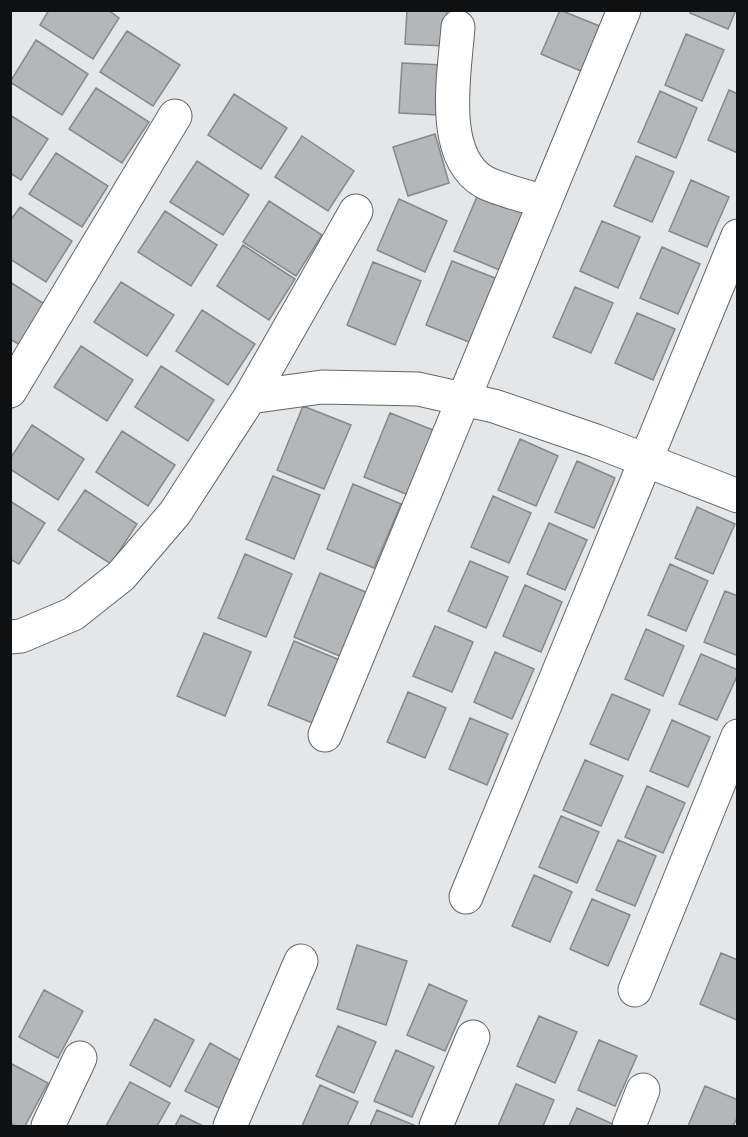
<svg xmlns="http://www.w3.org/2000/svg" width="748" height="1137" viewBox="0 0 748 1137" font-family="Ubuntu,sans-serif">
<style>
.building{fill:#b3b7b9;stroke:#85898b;stroke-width:1.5}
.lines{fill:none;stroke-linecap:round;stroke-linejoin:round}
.minor-casing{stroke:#626668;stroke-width:35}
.minor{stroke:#fff;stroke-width:33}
</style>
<rect width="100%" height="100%" fill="#e3e7e9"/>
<!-- building -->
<path class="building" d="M 49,10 L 108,10 L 119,18 L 93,59 L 40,25 Z
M 407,10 L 447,10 L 445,46 L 405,44 Z
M 560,10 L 602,27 L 583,72 L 541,54 Z
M 691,10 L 736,10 L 728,29 L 690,13 Z
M 127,31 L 180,65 L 153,106 L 100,72 Z
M 686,34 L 724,50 L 702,101 L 665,85 Z
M 36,40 L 88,74 L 62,115 L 10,82 Z
M 402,63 L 442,65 L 439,115 L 399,113 Z
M 96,88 L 149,122 L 122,163 L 69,129 Z
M 729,90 L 738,94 L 738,153 L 708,140 Z
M 660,91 L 697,108 L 676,158 L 638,142 Z
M 234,94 L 287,128 L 261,169 L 208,135 Z
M 10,115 L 48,139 L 21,180 L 10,173 Z
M 435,134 L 449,183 L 408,196 L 393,147 Z
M 302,136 L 354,171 L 328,211 L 275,177 Z
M 56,153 L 108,186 L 82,227 L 29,194 Z
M 636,156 L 674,172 L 652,222 L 614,206 Z
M 197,161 L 249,195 L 223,235 L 170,202 Z
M 691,180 L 729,197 L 707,247 L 669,231 Z
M 481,187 L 528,207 L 502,271 L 454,251 Z
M 399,199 L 447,221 L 425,272 L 377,250 Z
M 269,201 L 322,235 L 296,276 L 243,242 Z
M 20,207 L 72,241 L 46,282 L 10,259 L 10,221 Z
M 165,211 L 217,245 L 191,286 L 138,252 Z
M 602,221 L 640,237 L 618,288 L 580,271 Z
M 243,245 L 295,279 L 269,320 L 217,286 Z
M 662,247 L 700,264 L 678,314 L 640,298 Z
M 452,261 L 500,280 L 474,344 L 426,325 Z
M 373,262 L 421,281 L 395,345 L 347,325 Z
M 10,282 L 46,305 L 20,345 L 10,339 Z
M 121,282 L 174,315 L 147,356 L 94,322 Z
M 575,287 L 613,303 L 591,353 L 553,337 Z
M 202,310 L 255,344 L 228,385 L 176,351 Z
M 637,313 L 675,329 L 653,380 L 615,363 Z
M 81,346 L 133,380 L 107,421 L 54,387 Z
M 161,366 L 214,400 L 188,441 L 135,407 Z
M 303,406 L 351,425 L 324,489 L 277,470 Z
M 390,413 L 438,432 L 411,496 L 364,477 Z
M 32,425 L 84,459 L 58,500 L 10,469 L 10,459 Z
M 122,431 L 175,465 L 148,506 L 96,472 Z
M 520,439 L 558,456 L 536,506 L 498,490 Z
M 577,461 L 615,478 L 594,528 L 555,512 Z
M 273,476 L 320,495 L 294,559 L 246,539 Z
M 353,484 L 401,504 L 374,568 L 327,549 Z
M 85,490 L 137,524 L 111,564 L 58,530 Z
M 493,496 L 531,513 L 509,563 L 471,547 Z
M 10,501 L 45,523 L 19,564 L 10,559 Z
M 697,507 L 735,524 L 713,574 L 675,558 Z
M 549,523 L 587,540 L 565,590 L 527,574 Z
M 245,554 L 292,574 L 266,637 L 218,618 Z
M 470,561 L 508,577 L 486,628 L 448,611 Z
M 670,564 L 708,581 L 686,631 L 648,615 Z
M 320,573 L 368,593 L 342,657 L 294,637 Z
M 525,585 L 562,602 L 541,652 L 503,636 Z
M 725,591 L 738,596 L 738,656 L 704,642 Z
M 435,626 L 473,642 L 452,692 L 413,676 Z
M 646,629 L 684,646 L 663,696 L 625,679 Z
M 204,633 L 251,652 L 225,716 L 177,696 Z
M 294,641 L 342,661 L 315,724 L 268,705 Z
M 495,652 L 534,669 L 512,719 L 474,702 Z
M 701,654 L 738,670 L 738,674 L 717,720 L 679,704 Z
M 408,692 L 446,708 L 425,758 L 387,742 Z
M 612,694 L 650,710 L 628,760 L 590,744 Z
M 470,718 L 508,734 L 487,785 L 449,769 Z
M 672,720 L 710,737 L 688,787 L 650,771 Z
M 585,760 L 623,776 L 601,826 L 563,810 Z
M 647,786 L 685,803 L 663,853 L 625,837 Z
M 561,816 L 599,832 L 577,883 L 539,867 Z
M 618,840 L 656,856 L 635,906 L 596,890 Z
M 534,875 L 572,892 L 550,942 L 512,926 Z
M 592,899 L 630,915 L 608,966 L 570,949 Z
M 357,945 L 407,961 L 386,1025 L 337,1009 Z
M 721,953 L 738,960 L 737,1020 L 700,1004 Z
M 429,984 L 467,1001 L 445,1051 L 407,1035 Z
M 44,990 L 83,1011 L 58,1058 L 19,1037 Z
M 539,1016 L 577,1032 L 555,1083 L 517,1066 Z
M 155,1019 L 194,1040 L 170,1087 L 130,1065 Z
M 338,1026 L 376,1042 L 354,1093 L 316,1076 Z
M 599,1040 L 637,1056 L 615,1106 L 578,1090 Z
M 210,1043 L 249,1065 L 225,1111 L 185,1091 Z
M 396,1050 L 434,1067 L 412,1117 L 374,1101 Z
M 10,1063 L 48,1083 L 25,1126 L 16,1126 L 10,1123 Z
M 130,1082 L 170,1103 L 157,1126 L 106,1126 Z
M 516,1084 L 554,1100 L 543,1126 L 498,1126 Z
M 320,1085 L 358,1102 L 347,1126 L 302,1126 Z
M 705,1086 L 738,1100 L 738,1116 L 733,1126 L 688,1126 Z
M 577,1108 L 615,1125 L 614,1126 L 569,1126 Z
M 377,1110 L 416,1126 L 370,1126 Z
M 181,1115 L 203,1126 L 175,1126 Z"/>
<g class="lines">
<defs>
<path id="minor" d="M 458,27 C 455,71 438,155 484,182 C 497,189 529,197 545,202
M 10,391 L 175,116
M 250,397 L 322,387 L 418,389 L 494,406 L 596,441 L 738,496
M 10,637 L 21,636 L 73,614 L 121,576 L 175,513 L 250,397 L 356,211
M 325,735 L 624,10
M 466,897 L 738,236
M 635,990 L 738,736
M 48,1126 L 80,1058
M 230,1126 L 301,961
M 436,1126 L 473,1037
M 629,1126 L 643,1090"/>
</defs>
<!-- minor casing -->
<use href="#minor" class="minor-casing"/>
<!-- minor -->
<use href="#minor" class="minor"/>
</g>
<!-- border -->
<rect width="748" height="1137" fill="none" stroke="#0f1011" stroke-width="24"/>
</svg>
